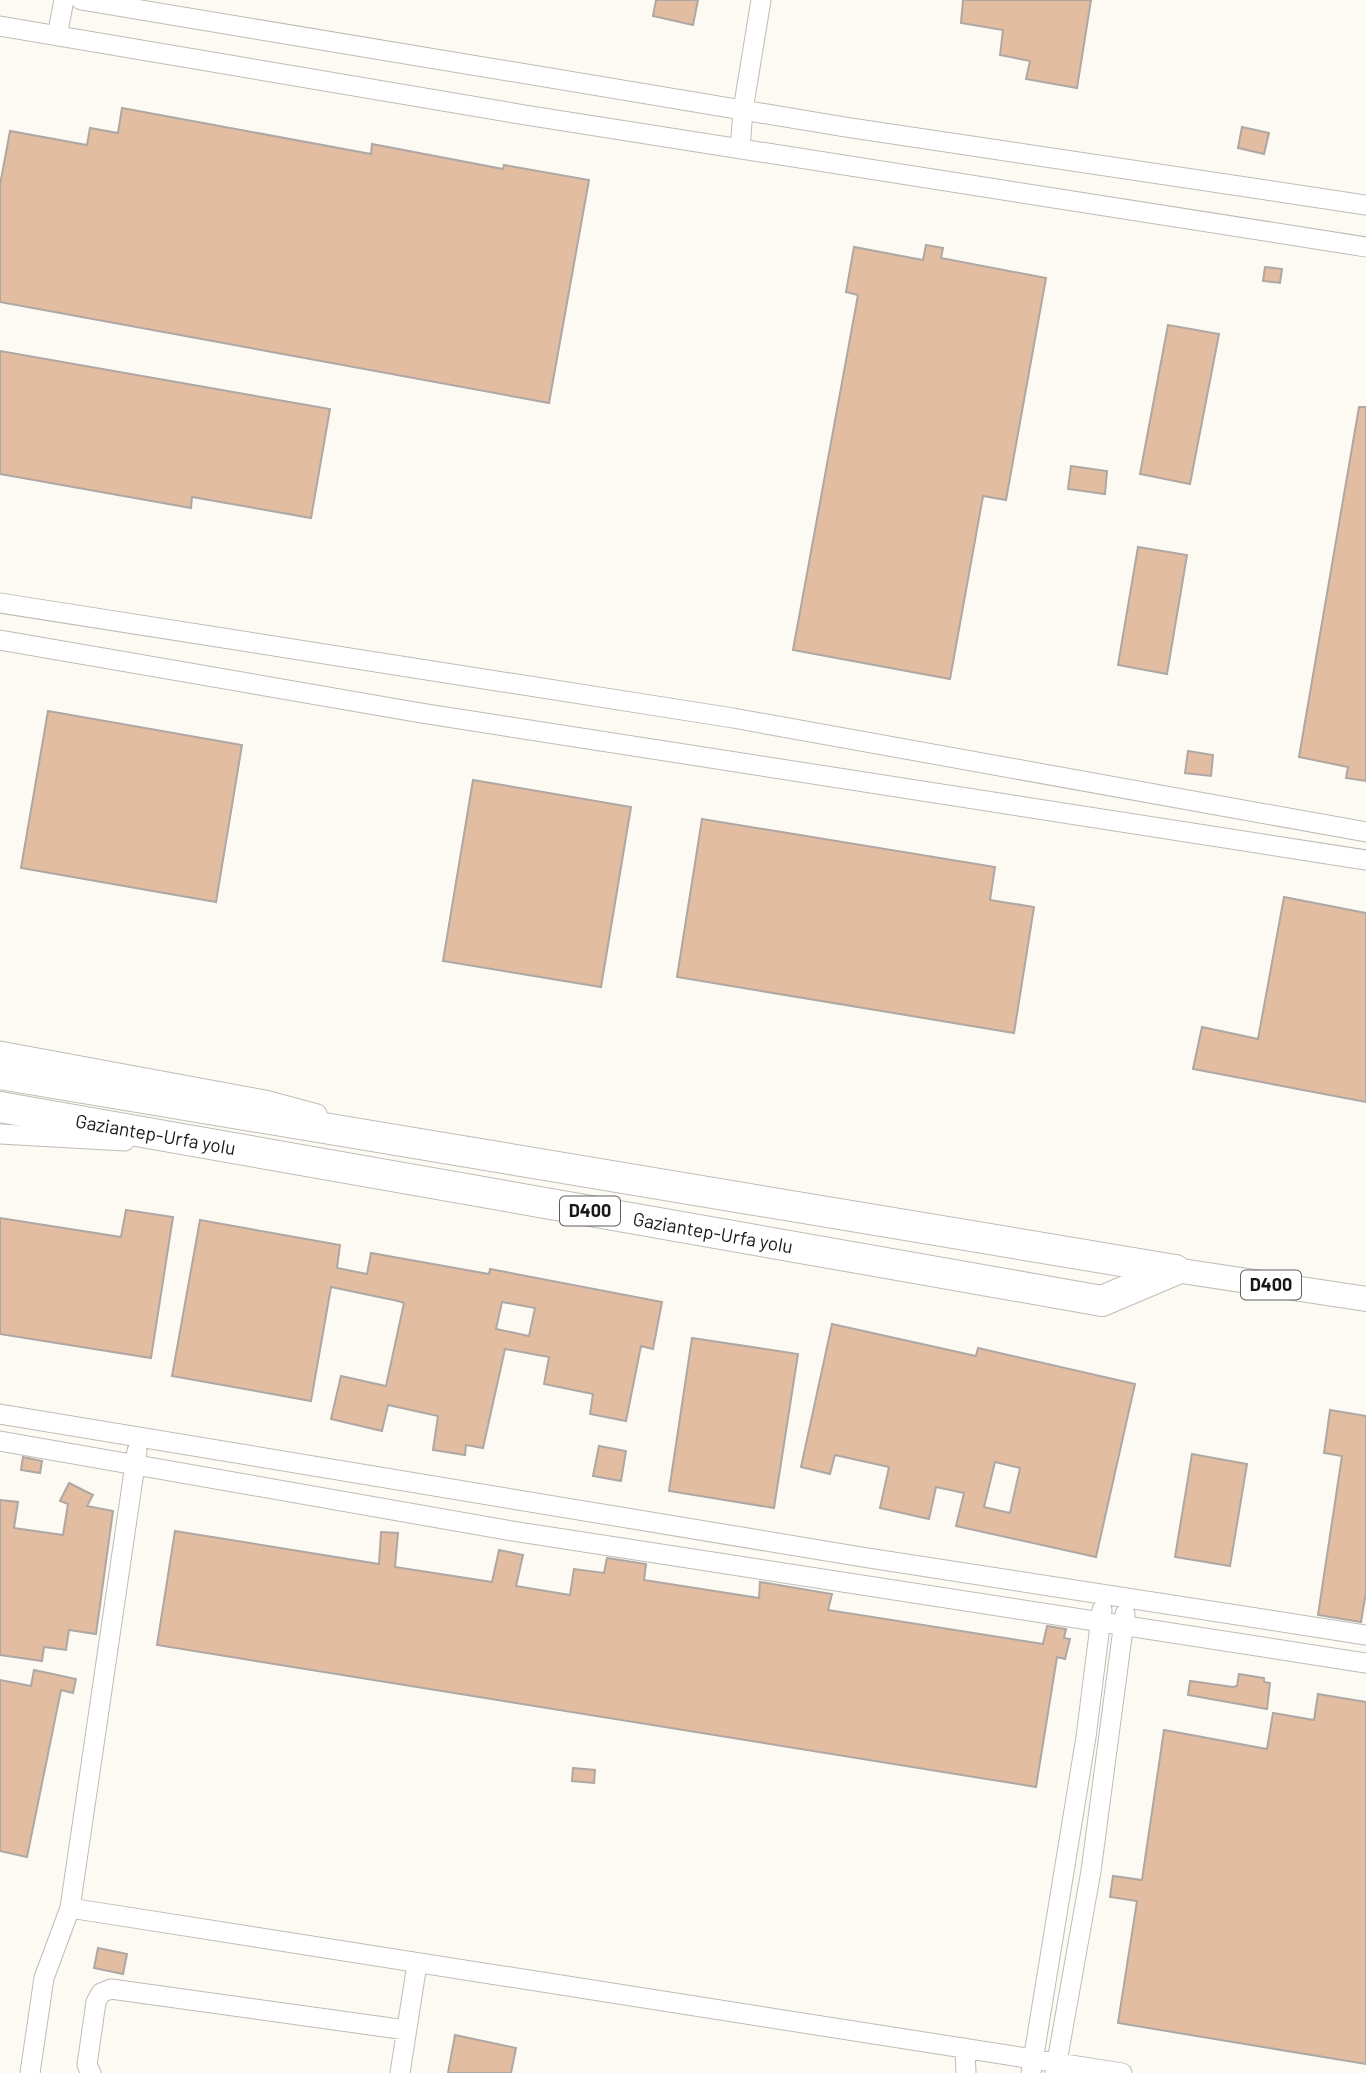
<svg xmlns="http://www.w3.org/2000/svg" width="1366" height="2073" viewBox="0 0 1366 2073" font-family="Barlow,sans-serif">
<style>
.building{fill:#e2bda2;stroke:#aea7a3;stroke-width:2;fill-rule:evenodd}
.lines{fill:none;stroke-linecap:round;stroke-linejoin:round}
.minor-casing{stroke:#bebcb6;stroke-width:21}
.major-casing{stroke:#bebcb6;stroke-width:26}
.highway-casing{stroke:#bebcb6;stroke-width:32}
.minor{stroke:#fff;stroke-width:19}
.major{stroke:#fff;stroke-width:24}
.highway{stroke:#fff;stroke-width:30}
.labels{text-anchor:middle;stroke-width:7;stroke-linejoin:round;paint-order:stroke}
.shield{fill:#fff;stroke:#5e5d5c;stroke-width:2}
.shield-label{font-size:18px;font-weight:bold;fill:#191816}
.street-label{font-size:19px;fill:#191816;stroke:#fff}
</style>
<rect width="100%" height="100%" fill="#fcfaf3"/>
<!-- building -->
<path class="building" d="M 656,0 L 698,0 L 693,25 L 653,16 Z
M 963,0 L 1091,0 L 1077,88 L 1026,79 L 1030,61 L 1000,55 L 1003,30 L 961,23 Z
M 122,108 L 371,154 L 372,144 L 503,169 L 504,165 L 589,180 L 549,403 L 0,302 L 0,185 L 10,131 L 87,145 L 90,128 L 118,133 Z
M 1242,127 L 1269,133 L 1264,154 L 1238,148 Z
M 926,245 L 943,248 L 941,258 L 1046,278 L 1006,500 L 983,496 L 950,679 L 793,650 L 858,295 L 846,292 L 854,247 L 923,260 Z
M 1265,267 L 1282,269 L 1280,283 L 1263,281 Z
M 1168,325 L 1219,334 L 1190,484 L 1140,474 Z
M 0,351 L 330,409 L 311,518 L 192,497 L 191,508 L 0,474 Z
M 1359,407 L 1366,407 L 1366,781 L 1346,778 L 1348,767 L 1299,757 Z
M 1071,466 L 1107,471 L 1105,494 L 1068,489 Z
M 1138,547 L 1187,555 L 1167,674 L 1118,665 Z
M 48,711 L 242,745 L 216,902 L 21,868 Z
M 1188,751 L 1213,755 L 1211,776 L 1185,773 Z
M 473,780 L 631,807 L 601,987 L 443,961 Z
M 702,819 L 995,867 L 990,900 L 1034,907 L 1014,1033 L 677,977 Z
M 1284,897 L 1366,913 L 1366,1102 L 1193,1069 L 1202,1027 L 1258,1039 Z
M 126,1210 L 173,1217 L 151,1358 L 0,1334 L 0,1218 L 121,1237 Z
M 200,1220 L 340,1245 L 337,1268 L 367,1274 L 371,1253 L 489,1274 L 490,1269 L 662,1302 L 653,1349 L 641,1346 L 626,1421 L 590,1414 L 593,1394 L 544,1384 L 549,1357 L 505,1349 L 483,1448 L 466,1445 L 465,1455 L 433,1450 L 438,1416 L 388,1405 L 382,1431 L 331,1419 L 341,1376 L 386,1386 L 404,1303 L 398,1301 L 331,1287 L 311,1401 L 172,1376 ZM 502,1302 L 535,1308 L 529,1336 L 496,1329 Z
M 832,1324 L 976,1356 L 978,1348 L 1135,1384 L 1096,1557 L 956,1526 L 964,1493 L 936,1487 L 929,1519 L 880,1508 L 889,1467 L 835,1455 L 830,1474 L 801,1467 ZM 995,1462 L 1020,1468 L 1010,1513 L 984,1507 Z
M 692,1338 L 798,1354 L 774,1508 L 669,1491 Z
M 1330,1410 L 1366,1416 L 1366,1592 L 1361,1622 L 1318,1615 L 1342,1456 L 1324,1453 Z
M 599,1446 L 626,1451 L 621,1481 L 593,1476 Z
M 1192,1454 L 1247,1464 L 1230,1566 L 1175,1557 Z
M 23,1457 L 42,1461 L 40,1473 L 21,1470 Z
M 69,1483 L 93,1495 L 87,1506 L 113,1511 L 96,1634 L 69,1630 L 66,1650 L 44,1647 L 42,1661 L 0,1655 L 0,1500 L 18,1502 L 14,1528 L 63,1535 L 68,1504 L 60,1501 Z
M 175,1531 L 379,1564 L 381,1532 L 398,1533 L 395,1567 L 492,1582 L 499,1550 L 523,1555 L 516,1586 L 570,1595 L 574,1569 L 604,1573 L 607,1558 L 646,1564 L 644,1580 L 759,1598 L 760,1582 L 832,1594 L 828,1610 L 1043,1644 L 1047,1626 L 1066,1629 L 1064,1638 L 1070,1639 L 1065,1659 L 1057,1657 L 1036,1787 L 157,1645 Z
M 34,1670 L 76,1679 L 73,1693 L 61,1690 L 27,1857 L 0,1851 L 0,1680 L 31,1686 Z
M 1239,1674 L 1264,1678 L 1264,1682 L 1270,1683 L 1267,1709 L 1188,1695 L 1190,1681 L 1233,1687 L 1237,1686 Z
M 1318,1694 L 1366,1702 L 1366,2064 L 1118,2023 L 1137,1901 L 1110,1897 L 1113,1876 L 1142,1880 L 1164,1730 L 1267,1749 L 1273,1713 L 1314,1720 Z
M 573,1768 L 595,1770 L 594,1783 L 572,1781 Z
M 98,1948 L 127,1954 L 123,1974 L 94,1968 Z
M 455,2035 L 516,2048 L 511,2073 L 448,2073 Z"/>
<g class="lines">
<defs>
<path id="minor" d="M 81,0 L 845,127 L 1366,205
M 0,26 L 525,115 L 1366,247
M 57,36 L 64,0
M 740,149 L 743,110 L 761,0
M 0,603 L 733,718 L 1366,832
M 0,640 L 421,713 L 1366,860
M 0,1051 L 265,1100 L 317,1114
M 0,1134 L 125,1141
M 0,1414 L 862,1557 L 1366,1635
M 0,1441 L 512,1531 L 1366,1663
M 70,1908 L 1122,2073
M 965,2048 L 966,2073
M 30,2073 L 44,1978 L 70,1908 L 137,1451
M 91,2073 L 87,2065 L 96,2002 L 101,1993 L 111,1989 L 406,2030
M 400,2073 L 417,1964
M 1031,2073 L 1086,1737 L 1102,1610
M 1055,2073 L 1091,1871 L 1125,1614"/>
<path id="major" d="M 1175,1270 L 1366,1299"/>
<g id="highway">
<path d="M 0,1074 L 1175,1270"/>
<path id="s1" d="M 0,1107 L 1102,1301 L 1175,1270"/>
</g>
</defs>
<!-- minor casing -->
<use href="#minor" class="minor-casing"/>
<!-- major casing -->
<use href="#major" class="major-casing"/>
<!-- highway casing -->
<use href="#highway" class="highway-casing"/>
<!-- minor -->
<use href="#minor" class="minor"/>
<!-- major -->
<use href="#major" class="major"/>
<!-- highway -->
<use href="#highway" class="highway"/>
</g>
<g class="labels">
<!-- shield labels -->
<g class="shield">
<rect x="560" y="1196.5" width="60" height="29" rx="5"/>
<rect x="1241" y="1270.5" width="60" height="29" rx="5"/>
</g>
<g class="shield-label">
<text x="590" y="1217">D400</text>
<text x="1271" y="1291">D400</text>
</g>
<!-- street labels -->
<g class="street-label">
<text dy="7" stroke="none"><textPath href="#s1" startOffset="158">Gaziantep-Urfa yolu</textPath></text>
<text dy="7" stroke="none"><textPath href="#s1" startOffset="724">Gaziantep-Urfa yolu</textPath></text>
</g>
</g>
</svg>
